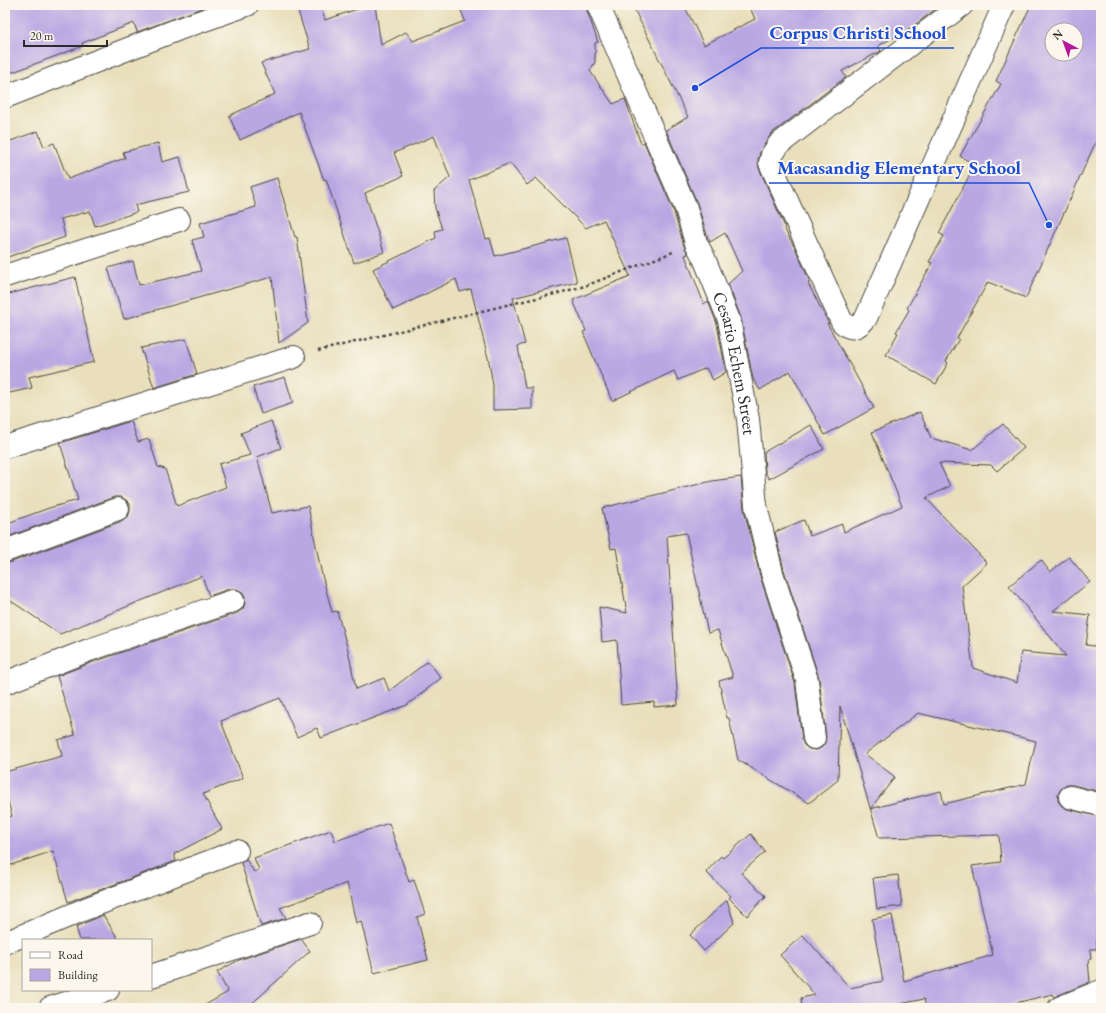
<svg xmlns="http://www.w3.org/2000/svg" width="1106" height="1013" viewBox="0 0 1106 1013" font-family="'EB Garamond',serif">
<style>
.building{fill:#b9a7e3;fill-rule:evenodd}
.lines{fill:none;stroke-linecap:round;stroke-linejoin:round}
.street-casing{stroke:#484641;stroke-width:24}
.path{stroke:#484641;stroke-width:2.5;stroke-dasharray:3 3;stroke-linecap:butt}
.street{stroke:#fff;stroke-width:22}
.labels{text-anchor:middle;stroke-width:4;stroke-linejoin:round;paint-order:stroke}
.street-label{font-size:18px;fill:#2b2b2b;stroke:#fbf7ec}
.leader{fill:none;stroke:#1d4ed8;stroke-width:1.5}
.callout-dot{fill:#1d4ed8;stroke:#fbf7ec;stroke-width:1.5}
.callout-label{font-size:19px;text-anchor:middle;font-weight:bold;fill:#1d4ed8;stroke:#fbf7ec;stroke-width:4;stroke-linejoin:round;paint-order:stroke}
</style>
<rect width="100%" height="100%" fill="#fbf7ec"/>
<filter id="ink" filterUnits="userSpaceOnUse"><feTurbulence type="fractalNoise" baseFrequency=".025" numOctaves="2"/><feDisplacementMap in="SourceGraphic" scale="8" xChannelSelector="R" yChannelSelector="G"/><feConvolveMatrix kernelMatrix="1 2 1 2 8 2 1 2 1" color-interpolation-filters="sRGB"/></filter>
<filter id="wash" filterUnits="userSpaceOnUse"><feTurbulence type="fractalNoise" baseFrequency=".012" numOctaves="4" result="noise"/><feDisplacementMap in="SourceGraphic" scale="16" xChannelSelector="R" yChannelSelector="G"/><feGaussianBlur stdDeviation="0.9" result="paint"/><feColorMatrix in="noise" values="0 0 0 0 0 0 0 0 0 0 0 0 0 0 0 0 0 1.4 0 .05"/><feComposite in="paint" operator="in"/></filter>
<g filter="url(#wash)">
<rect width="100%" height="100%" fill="#e9dfbb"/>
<g id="blocks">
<!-- building -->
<path class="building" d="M 5,5 L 205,5 L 205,7 L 137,32 L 134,23 L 82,43 L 83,46 L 5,75 Z
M 296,5 L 320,5 L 325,20 L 369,5 L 375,5 L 381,45 L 406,32 L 413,41 L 465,21 L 459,5 L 585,5 L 598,42 L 595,43 L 595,62 L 590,71 L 613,104 L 625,99 L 641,144 L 644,142 L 674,212 L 684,246 L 688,254 L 685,255 L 704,304 L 708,301 L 717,324 L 726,372 L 713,380 L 706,368 L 678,380 L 674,371 L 612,401 L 583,332 L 586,331 L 573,300 L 630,276 L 604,220 L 586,228 L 536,178 L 527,185 L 510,163 L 469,180 L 486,239 L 490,238 L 495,256 L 566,238 L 577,282 L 513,298 L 525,344 L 518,346 L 525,388 L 532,388 L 532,409 L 493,410 L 493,385 L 489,362 L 471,289 L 460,292 L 456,279 L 393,310 L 373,269 L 436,238 L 435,231 L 442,229 L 435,208 L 434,191 L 450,177 L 434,136 L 394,153 L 403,176 L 365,193 L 384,252 L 354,263 L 326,179 L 324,180 L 299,112 L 240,140 L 229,116 L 275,94 L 261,63 L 310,49 Z
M 632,5 L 684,5 L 704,45 L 755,19 L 749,5 L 941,5 L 912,27 L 878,46 L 881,51 L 842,71 L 846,77 L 771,134 L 760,152 L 758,160 L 759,168 L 785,227 L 784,228 L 796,250 L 810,282 L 808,283 L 829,324 L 827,323 L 874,408 L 825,435 L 790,371 L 760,390 L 753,379 L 741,318 L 728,284 L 742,271 L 725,233 L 710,242 L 708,238 L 697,203 L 666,130 L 688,117 Z
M 1031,5 L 1101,5 L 1101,130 L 1026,298 L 988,282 L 957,338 L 959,339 L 946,361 L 948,363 L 936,384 L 886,355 L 898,333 L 896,332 L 909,310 L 907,308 L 932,263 L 929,262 L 944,236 L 939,233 L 975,165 L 960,156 L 1001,84 L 996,81 ZM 1052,30 L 1076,30 L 1076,54 L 1052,54 Z
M 38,131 L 44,147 L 54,143 L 68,179 L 125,158 L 123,152 L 158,143 L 162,162 L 180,157 L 189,192 L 135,205 L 137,212 L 95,226 L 90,211 L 61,219 L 65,237 L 5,258 L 5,143 Z
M 277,178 L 295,237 L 297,237 L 308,323 L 279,343 L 272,277 L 124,319 L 108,268 L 133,261 L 139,285 L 201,271 L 192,240 L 204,237 L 200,223 L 256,207 L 250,187 Z
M 75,277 L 94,362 L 29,377 L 32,388 L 5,394 L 5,295 Z
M 186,339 L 197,374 L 154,388 L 141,348 Z
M 285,377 L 293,403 L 261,414 L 253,387 Z
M 920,412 L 931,438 L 972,450 L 1003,424 L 1024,448 L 997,471 L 991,465 L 939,463 L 950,486 L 926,498 L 987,563 L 962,586 L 973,668 L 1017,683 L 1021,652 L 1066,656 L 1009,586 L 1041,560 L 1050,572 L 1069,557 L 1090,582 L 1053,611 L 1090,615 L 1086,645 L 1101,647 L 1101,792 L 1073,785 L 1067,785 L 1061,789 L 1058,794 L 1058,801 L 1062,806 L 1067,809 L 1101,817 L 1101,928 L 1096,928 L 1097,949 L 1090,949 L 1091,959 L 1088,960 L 1090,982 L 1054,997 L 1053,994 L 994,1008 L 926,1008 L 924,999 L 881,1008 L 802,1008 L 801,998 L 815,995 L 780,955 L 803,935 L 850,988 L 883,981 L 872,919 L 892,915 L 904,981 L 993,955 L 972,866 L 1001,862 L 999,835 L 879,838 L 840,706 L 838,780 L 809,803 L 738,760 L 729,718 L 727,718 L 719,681 L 733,677 L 718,630 L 708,633 L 686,533 L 667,536 L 678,705 L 654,707 L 654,702 L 621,705 L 617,640 L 602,642 L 599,607 L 627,613 L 616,548 L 611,549 L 602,508 L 712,481 L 741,477 L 744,509 L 760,576 L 795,683 L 802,740 L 804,745 L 809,749 L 816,750 L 821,748 L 825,743 L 826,737 L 819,678 L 784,570 L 775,532 L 804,520 L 810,536 L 842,524 L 844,532 L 902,506 L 872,432 ZM 918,713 L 1036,741 L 1026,784 L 944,804 L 941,791 L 870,809 L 895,777 L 865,754 Z
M 131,421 L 138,442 L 149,439 L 158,467 L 165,469 L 177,506 L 226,487 L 219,464 L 250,455 L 241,433 L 271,421 L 281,448 L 257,457 L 272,513 L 308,506 L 321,571 L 332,612 L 337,611 L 348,650 L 356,689 L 384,678 L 389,691 L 428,661 L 441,678 L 407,705 L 321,738 L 317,728 L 297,737 L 280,698 L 221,721 L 243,778 L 203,794 L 222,829 L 174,854 L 176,861 L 68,902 L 53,851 L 5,867 L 5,819 L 12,816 L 5,790 L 5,772 L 62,756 L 58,740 L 75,735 L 57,676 L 93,662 L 237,613 L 243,609 L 245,603 L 245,597 L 241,591 L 236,589 L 229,589 L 209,596 L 202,576 L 60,634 L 5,597 L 5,563 L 9,563 L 122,521 L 128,517 L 130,511 L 130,504 L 126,500 L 120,497 L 114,497 L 5,538 L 5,524 L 49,508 L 78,500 L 60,443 Z
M 811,425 L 824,449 L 769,479 L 765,472 L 764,452 Z
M 389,823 L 409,882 L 414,880 L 425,914 L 417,917 L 428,960 L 374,973 L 361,921 L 356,923 L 347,883 L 280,908 L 286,918 L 261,926 L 241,863 L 246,859 L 254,872 L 259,870 L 254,858 L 331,830 L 335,841 Z
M 751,834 L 765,852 L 741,873 L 766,896 L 747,916 L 729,898 L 731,896 L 706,872 L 721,856 L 723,858 Z
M 898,875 L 902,906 L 877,909 L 873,878 Z
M 727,900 L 734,923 L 704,951 L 690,935 Z
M 103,915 L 119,940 L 80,940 L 76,927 Z
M 301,939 L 310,951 L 247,1008 L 200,1008 L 228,992 L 217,972 L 239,960 Z"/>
</g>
</g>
<g filter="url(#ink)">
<use href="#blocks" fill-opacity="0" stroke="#484641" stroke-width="1"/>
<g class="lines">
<defs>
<g id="street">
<path id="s1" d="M 598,5 L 686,208 L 696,243 L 704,258 L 729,320 L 748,419 L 756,506 L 772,573 L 807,680 L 814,738"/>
<path d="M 962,5 L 779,144 L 772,155 L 770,163 L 842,322 C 851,331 858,328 866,318 L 1004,5"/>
<path d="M 5,97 L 179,29 L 247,5"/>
<path d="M 5,276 L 179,220"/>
<path d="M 5,447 L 294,357"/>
<path d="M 5,551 L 118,509"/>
<path d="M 5,683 L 89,650 L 233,601"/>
<path d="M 1070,797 L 1101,805"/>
<path d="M 5,943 L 85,909 L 237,851"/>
<path d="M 151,976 L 310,923"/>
<path d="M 50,1008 L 108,990"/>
<path d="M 1059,1008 L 1101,991"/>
</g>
</defs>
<!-- street casing -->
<use href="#street" class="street-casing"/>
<!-- path -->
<path class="path" d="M 318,351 L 515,303 L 555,294 L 585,286 L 673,252"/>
<!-- street -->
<use href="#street" class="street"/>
</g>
</g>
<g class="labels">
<!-- street labels -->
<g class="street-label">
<text dy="6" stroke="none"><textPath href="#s1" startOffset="385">Cesario Echem Street</textPath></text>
</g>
</g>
<!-- callouts -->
<path class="leader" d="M695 88L761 48H954M1049 225L1029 183H769"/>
<g class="callout-dot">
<circle cx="695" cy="88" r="4"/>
<circle cx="1049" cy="225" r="4"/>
</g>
<g class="callout-label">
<text x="858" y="39">Corpus Christi School</text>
<text x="899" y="174">Macasandig Elementary School</text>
</g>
<!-- margin -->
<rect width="1106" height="1013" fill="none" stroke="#fbf7ec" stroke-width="20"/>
<!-- legend -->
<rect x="22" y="939" width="130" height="52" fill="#fbf7ec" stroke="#a8a59f"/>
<rect x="30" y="952" width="20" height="6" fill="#ffffff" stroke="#a8a59f"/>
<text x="58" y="959" font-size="12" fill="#2b2b2b">Road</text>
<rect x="30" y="969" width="20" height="12" fill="#b9a7e3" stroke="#a8a59f"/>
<text x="58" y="979" font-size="12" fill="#2b2b2b">Building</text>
<!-- north arrow -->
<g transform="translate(1064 42) rotate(319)"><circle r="19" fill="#fbf7ec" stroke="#a8a59f"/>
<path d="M0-3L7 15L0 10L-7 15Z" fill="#b5179e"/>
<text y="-6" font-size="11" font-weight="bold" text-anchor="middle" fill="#2b2b2b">N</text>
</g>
<!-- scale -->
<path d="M24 40v6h83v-6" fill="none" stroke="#2b2b2b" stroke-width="2"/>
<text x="30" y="40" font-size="12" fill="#2b2b2b" stroke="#fbf7ec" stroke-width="3" paint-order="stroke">20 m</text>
</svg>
